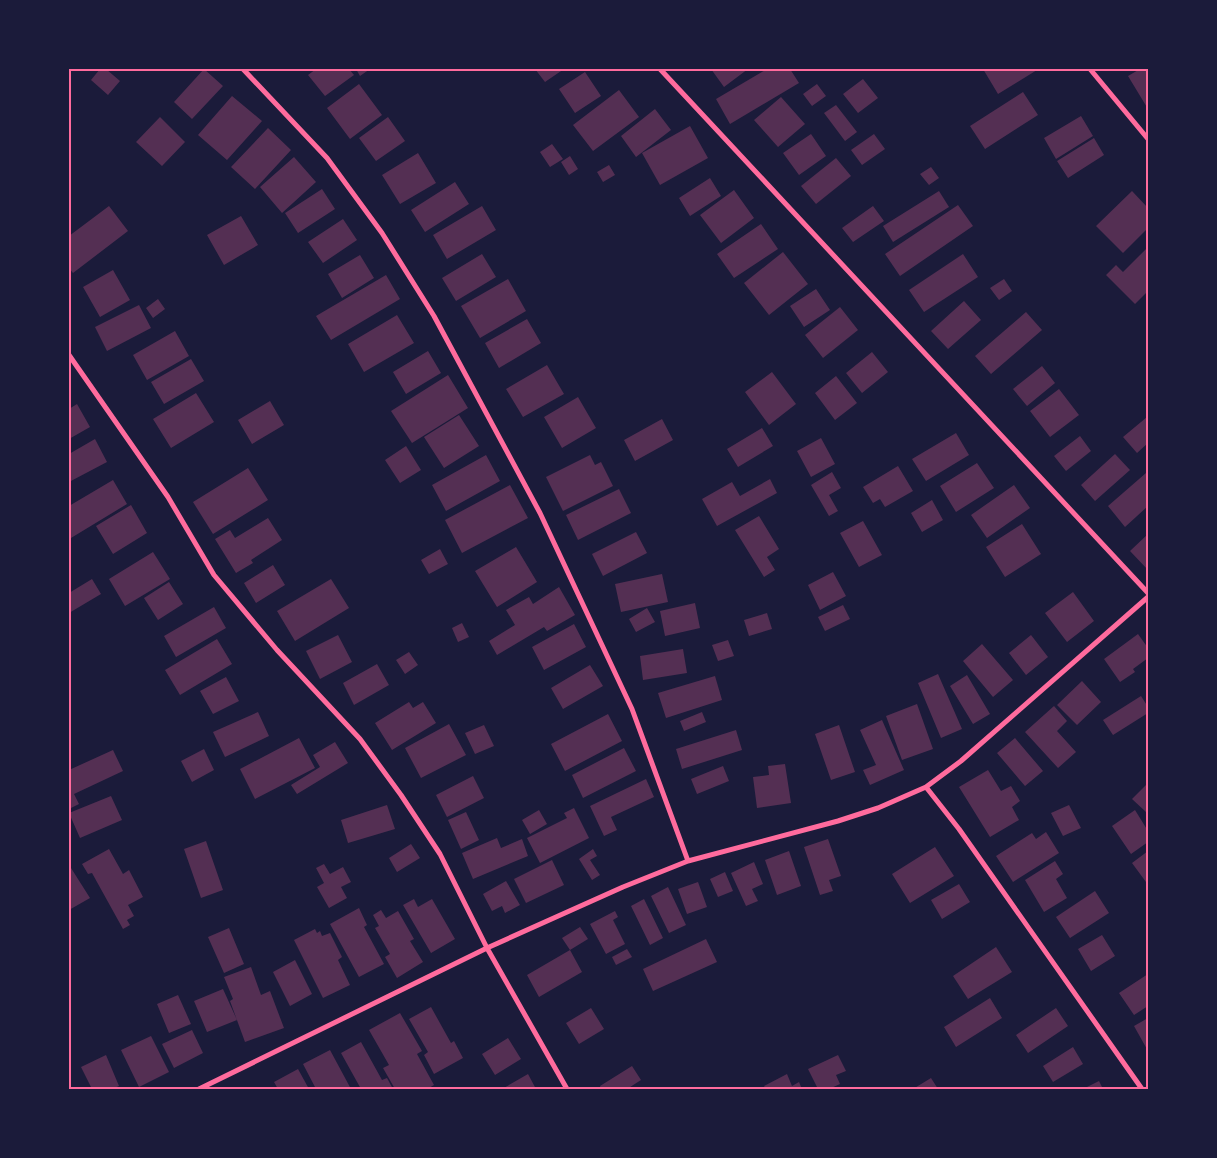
<svg xmlns="http://www.w3.org/2000/svg" width="1217" height="1158" viewBox="0 0 1217 1158" font-family="Jost,sans-serif">
<style>
.building{fill:#542f53}
.lines{fill:none;stroke-linecap:round;stroke-linejoin:round}
.minor{stroke:#ff6b9d;stroke-width:5}
.neatline{fill:none;stroke:#ff6b9d;stroke-width:2}
</style>
<rect width="100%" height="100%" fill="#1b1b3a"/>
<!-- building -->
<path class="building" d="M 100,69 L 106,69 L 120,81 L 108,95 L 91,80 Z
M 204,69 L 223,86 L 192,119 L 174,102 Z
M 316,69 L 349,69 L 354,75 L 325,96 L 308,75 Z
M 356,69 L 370,69 L 360,76 Z
M 535,69 L 564,69 L 545,82 Z
M 711,69 L 748,69 L 724,87 Z
M 767,69 L 790,69 L 799,83 L 730,124 L 716,99 Z
M 983,69 L 1036,69 L 1037,70 L 998,94 Z
M 1140,69 L 1148,69 L 1148,109 L 1128,76 Z
M 585,72 L 601,96 L 575,113 L 559,89 Z
M 863,79 L 878,98 L 858,113 L 843,94 Z
M 359,84 L 382,115 L 350,139 L 327,108 Z
M 817,84 L 826,96 L 812,106 L 803,94 Z
M 619,90 L 639,117 L 593,151 L 573,125 Z
M 1023,92 L 1038,115 L 985,149 L 970,126 Z
M 232,96 L 262,121 L 227,160 L 198,135 Z
M 781,97 L 805,124 L 778,147 L 754,120 Z
M 836,105 L 857,132 L 845,141 L 824,113 Z
M 655,109 L 671,130 L 636,157 L 621,136 Z
M 1081,116 L 1093,136 L 1056,159 L 1044,138 Z
M 160,117 L 185,142 L 162,166 L 136,142 Z
M 388,117 L 405,141 L 376,161 L 359,138 Z
M 690,126 L 708,158 L 660,185 L 642,153 Z
M 268,128 L 291,150 L 255,189 L 231,167 Z
M 811,134 L 826,156 L 799,175 L 783,153 Z
M 874,134 L 885,149 L 862,165 L 851,150 Z
M 1094,138 L 1104,155 L 1068,178 L 1057,161 Z
M 552,144 L 563,159 L 550,167 L 540,152 Z
M 418,153 L 436,183 L 400,204 L 382,175 Z
M 570,156 L 578,169 L 569,175 L 561,162 Z
M 294,157 L 316,182 L 282,213 L 260,187 Z
M 836,158 L 851,176 L 816,204 L 801,186 Z
M 609,165 L 615,175 L 603,182 L 597,172 Z
M 931,167 L 939,178 L 929,185 L 920,174 Z
M 710,178 L 721,196 L 690,216 L 679,198 Z
M 455,182 L 469,204 L 425,232 L 411,210 Z
M 322,189 L 335,209 L 298,233 L 285,213 Z
M 734,190 L 754,218 L 721,243 L 700,215 Z
M 939,191 L 949,207 L 893,242 L 883,226 Z
M 1132,191 L 1148,208 L 1148,228 L 1123,253 L 1096,226 Z
M 958,205 L 973,226 L 900,276 L 885,254 Z
M 109,206 L 128,231 L 73,273 L 69,268 L 69,236 Z
M 482,206 L 496,230 L 447,259 L 433,235 Z
M 873,206 L 884,221 L 853,242 L 842,228 Z
M 241,216 L 258,245 L 224,265 L 207,235 Z
M 343,219 L 357,240 L 323,263 L 308,242 Z
M 761,224 L 778,249 L 734,278 L 717,254 Z
M 1148,247 L 1148,291 L 1135,304 L 1106,275 L 1116,265 L 1123,272 Z
M 783,252 L 808,284 L 769,315 L 744,283 Z
M 482,254 L 496,277 L 456,301 L 442,278 Z
M 963,254 L 978,277 L 924,312 L 909,290 Z
M 360,255 L 374,278 L 342,298 L 328,274 Z
M 113,270 L 130,300 L 100,317 L 83,287 Z
M 386,275 L 400,299 L 331,340 L 316,316 Z
M 508,279 L 526,311 L 480,338 L 461,306 Z
M 1004,279 L 1012,291 L 999,300 L 990,288 Z
M 816,289 L 830,310 L 804,327 L 790,306 Z
M 158,299 L 165,309 L 153,318 L 146,308 Z
M 964,301 L 981,320 L 948,349 L 931,331 Z
M 139,305 L 151,328 L 107,351 L 95,327 Z
M 840,307 L 858,330 L 823,358 L 805,335 Z
M 1026,312 L 1042,330 L 991,374 L 975,356 Z
M 397,315 L 414,343 L 364,372 L 348,344 Z
M 527,319 L 541,343 L 499,368 L 485,343 Z
M 175,331 L 189,356 L 147,380 L 133,355 Z
M 428,351 L 441,373 L 406,394 L 393,372 Z
M 872,352 L 888,372 L 862,393 L 846,373 Z
M 191,359 L 204,381 L 164,404 L 151,382 Z
M 547,365 L 564,394 L 523,417 L 506,389 Z
M 1042,366 L 1055,383 L 1027,406 L 1013,389 Z
M 772,372 L 796,404 L 769,425 L 745,392 Z
M 448,375 L 468,408 L 412,443 L 391,411 Z
M 836,376 L 857,403 L 835,420 L 815,393 Z
M 1059,389 L 1079,415 L 1050,437 L 1030,411 Z
M 196,393 L 214,422 L 171,448 L 153,419 Z
M 578,397 L 596,428 L 562,448 L 544,417 Z
M 270,401 L 284,425 L 252,444 L 238,420 Z
M 77,404 L 90,427 L 69,439 L 69,409 Z
M 459,415 L 479,446 L 444,468 L 424,437 Z
M 1147,417 L 1148,443 L 1137,453 L 1123,437 Z
M 662,419 L 673,440 L 635,461 L 624,440 Z
M 762,428 L 773,446 L 738,467 L 727,449 Z
M 956,433 L 969,455 L 926,481 L 912,459 Z
M 1080,436 L 1091,451 L 1066,471 L 1054,456 Z
M 821,438 L 835,464 L 811,477 L 797,451 Z
M 95,439 L 107,462 L 69,482 L 69,454 Z
M 406,446 L 421,470 L 400,483 L 385,460 Z
M 1115,454 L 1130,470 L 1095,501 L 1081,485 Z
M 486,455 L 500,481 L 446,511 L 432,485 Z
M 590,455 L 595,465 L 601,462 L 613,486 L 563,511 L 546,477 Z
M 977,463 L 994,488 L 956,512 L 940,486 Z
M 898,466 L 913,491 L 885,507 L 880,499 L 873,503 L 863,487 Z
M 248,468 L 268,500 L 213,534 L 193,502 Z
M 832,472 L 841,488 L 829,495 L 838,511 L 829,516 L 811,485 Z
M 1146,473 L 1148,476 L 1148,506 L 1125,527 L 1108,506 Z
M 770,479 L 777,493 L 717,526 L 702,499 L 732,482 L 740,496 Z
M 113,480 L 127,504 L 71,538 L 69,533 L 69,506 Z
M 510,485 L 528,518 L 462,553 L 445,520 Z
M 1014,485 L 1030,508 L 987,538 L 971,515 Z
M 619,489 L 631,513 L 578,540 L 566,515 Z
M 932,500 L 943,520 L 922,532 L 911,513 Z
M 131,505 L 147,533 L 113,554 L 96,526 Z
M 759,516 L 779,549 L 767,557 L 775,570 L 764,577 L 735,530 Z
M 268,518 L 282,540 L 251,560 L 253,563 L 236,573 L 215,539 L 230,530 L 235,538 Z
M 863,521 L 882,555 L 859,567 L 840,533 Z
M 1022,524 L 1041,554 L 1005,577 L 986,547 Z
M 636,532 L 647,553 L 603,576 L 592,554 Z
M 1148,534 L 1148,570 L 1130,551 Z
M 516,547 L 537,582 L 497,607 L 475,571 Z
M 440,549 L 448,564 L 429,574 L 421,560 Z
M 153,552 L 170,579 L 125,606 L 109,579 Z
M 273,565 L 285,585 L 256,603 L 244,583 Z
M 833,572 L 846,596 L 820,610 L 808,585 Z
M 662,574 L 668,602 L 621,612 L 615,584 Z
M 92,579 L 101,594 L 69,613 L 69,593 Z
M 331,579 L 349,608 L 295,641 L 277,611 Z
M 169,582 L 183,604 L 158,620 L 144,598 Z
M 559,587 L 575,615 L 547,631 L 544,627 L 497,655 L 489,641 L 515,625 L 506,610 L 529,597 L 533,604 Z
M 1073,592 L 1094,621 L 1067,642 L 1045,613 Z
M 695,603 L 700,628 L 665,636 L 660,611 Z
M 843,605 L 850,619 L 825,631 L 818,617 Z
M 214,607 L 226,628 L 176,657 L 164,636 Z
M 647,608 L 655,622 L 636,632 L 629,619 Z
M 767,613 L 772,629 L 749,636 L 744,620 Z
M 462,623 L 469,637 L 458,642 L 452,628 Z
M 574,624 L 586,647 L 544,670 L 532,647 Z
M 1138,634 L 1148,648 L 1148,658 L 1133,669 L 1135,672 L 1120,682 L 1104,659 Z
M 338,635 L 352,662 L 320,679 L 306,651 Z
M 1031,635 L 1048,657 L 1026,675 L 1009,653 Z
M 217,639 L 232,664 L 180,695 L 165,670 Z
M 728,640 L 734,656 L 718,661 L 712,645 Z
M 982,644 L 1013,680 L 993,697 L 963,661 Z
M 683,649 L 687,673 L 643,680 L 640,656 Z
M 409,652 L 418,665 L 405,674 L 396,660 Z
M 377,664 L 389,685 L 354,705 L 343,683 Z
M 590,665 L 603,686 L 563,709 L 551,688 Z
M 938,674 L 962,729 L 941,738 L 918,683 Z
M 967,675 L 990,714 L 973,724 L 950,686 Z
M 715,676 L 722,700 L 666,718 L 658,693 Z
M 226,677 L 239,701 L 213,714 L 200,691 Z
M 1082,681 L 1101,702 L 1077,725 L 1057,705 Z
M 1141,696 L 1148,707 L 1148,713 L 1113,735 L 1103,720 Z
M 409,702 L 413,708 L 423,702 L 436,723 L 392,750 L 375,723 Z
M 917,704 L 933,749 L 902,760 L 886,716 Z
M 1054,706 L 1067,721 L 1057,731 L 1076,752 L 1058,768 L 1025,732 Z
M 258,712 L 269,736 L 225,757 L 213,732 Z
M 702,712 L 706,722 L 684,731 L 680,721 Z
M 608,714 L 622,741 L 565,771 L 551,744 Z
M 882,720 L 904,770 L 870,785 L 863,770 L 876,765 L 860,730 Z
M 449,724 L 466,755 L 421,778 L 405,748 Z
M 484,725 L 494,746 L 475,754 L 465,733 Z
M 839,725 L 855,772 L 831,780 L 815,734 Z
M 736,730 L 742,750 L 682,769 L 676,749 Z
M 299,738 L 315,768 L 255,799 L 240,769 Z
M 1015,738 L 1043,771 L 1025,786 L 997,753 Z
M 335,742 L 348,763 L 297,794 L 291,785 L 320,767 L 313,755 Z
M 624,748 L 636,771 L 583,798 L 572,775 Z
M 204,749 L 214,770 L 192,782 L 181,761 Z
M 113,750 L 123,771 L 74,794 L 79,804 L 69,809 L 69,770 Z
M 785,764 L 791,803 L 757,808 L 753,777 L 769,775 L 768,766 Z
M 723,766 L 729,781 L 697,794 L 691,779 Z
M 988,770 L 1001,791 L 1011,786 L 1020,801 L 1012,807 L 1019,820 L 990,837 L 959,787 Z
M 473,776 L 484,798 L 447,817 L 436,795 Z
M 646,779 L 654,797 L 611,817 L 617,830 L 604,836 L 590,806 Z
M 1148,783 L 1148,810 L 1146,812 L 1132,799 Z
M 111,796 L 122,820 L 80,838 L 69,813 Z
M 387,805 L 395,829 L 348,843 L 341,820 Z
M 1069,805 L 1081,828 L 1063,836 L 1051,813 Z
M 574,808 L 589,838 L 540,863 L 527,838 L 567,818 L 564,813 Z
M 539,810 L 547,824 L 530,834 L 522,820 Z
M 1135,810 L 1148,831 L 1148,842 L 1131,854 L 1112,826 Z
M 466,812 L 479,840 L 461,849 L 448,820 Z
M 1046,832 L 1059,853 L 1013,882 L 996,856 L 1032,833 L 1036,839 Z
M 497,838 L 501,848 L 522,839 L 528,856 L 473,879 L 462,853 Z
M 828,839 L 841,876 L 829,880 L 833,891 L 820,895 L 804,847 Z
M 206,841 L 223,890 L 201,898 L 184,849 Z
M 411,844 L 420,858 L 397,872 L 389,858 Z
M 935,847 L 954,876 L 910,903 L 892,874 Z
M 109,849 L 123,874 L 129,870 L 143,897 L 128,905 L 134,916 L 127,920 L 130,925 L 123,929 L 92,873 L 88,874 L 82,864 Z
M 593,849 L 597,856 L 590,860 L 600,875 L 592,880 L 579,859 Z
M 789,851 L 801,886 L 777,895 L 765,860 Z
M 1148,851 L 1148,880 L 1146,882 L 1132,863 Z
M 552,860 L 564,885 L 526,903 L 514,879 Z
M 1055,861 L 1063,874 L 1056,879 L 1067,898 L 1044,912 L 1025,880 Z
M 754,862 L 763,884 L 752,889 L 758,901 L 746,906 L 731,873 Z
M 324,864 L 330,874 L 343,867 L 351,882 L 341,887 L 347,898 L 329,908 L 317,887 L 324,883 L 316,868 Z
M 71,868 L 90,898 L 69,910 L 69,870 Z
M 725,872 L 733,891 L 718,897 L 710,879 Z
M 506,881 L 520,905 L 505,913 L 502,906 L 492,911 L 483,894 Z
M 698,882 L 707,907 L 687,914 L 678,889 Z
M 959,884 L 970,902 L 942,919 L 931,900 Z
M 668,887 L 686,925 L 669,933 L 651,896 Z
M 1095,891 L 1109,913 L 1070,938 L 1056,917 Z
M 414,899 L 418,907 L 432,899 L 455,939 L 431,953 L 403,905 Z
M 644,899 L 663,938 L 650,945 L 631,906 Z
M 359,908 L 367,925 L 364,927 L 384,964 L 359,977 L 330,924 Z
M 381,910 L 386,918 L 398,911 L 414,939 L 410,941 L 423,962 L 397,978 L 385,957 L 390,954 L 375,928 L 379,926 L 373,915 Z
M 615,911 L 618,917 L 613,920 L 625,944 L 606,954 L 590,924 Z
M 580,927 L 588,939 L 570,950 L 562,938 Z
M 229,928 L 244,964 L 224,973 L 208,937 Z
M 315,929 L 317,933 L 320,931 L 322,936 L 330,933 L 342,957 L 338,960 L 350,985 L 323,998 L 294,940 Z
M 1102,935 L 1115,956 L 1091,971 L 1078,949 Z
M 706,939 L 717,962 L 653,991 L 643,969 Z
M 996,947 L 1012,972 L 968,999 L 953,976 Z
M 627,949 L 632,957 L 616,965 L 612,957 Z
M 570,950 L 582,972 L 539,997 L 527,975 Z
M 295,960 L 312,994 L 290,1006 L 273,972 Z
M 251,967 L 261,995 L 270,991 L 284,1028 L 245,1042 L 230,1001 L 233,999 L 224,977 Z
M 1148,974 L 1148,1006 L 1134,1015 L 1119,993 Z
M 223,989 L 237,1020 L 207,1032 L 194,1001 Z
M 178,995 L 191,1024 L 169,1033 L 157,1004 Z
M 990,998 L 1002,1018 L 956,1047 L 944,1027 Z
M 431,1007 L 451,1043 L 454,1041 L 463,1058 L 434,1074 L 424,1055 L 428,1052 L 409,1019 Z
M 591,1008 L 604,1029 L 579,1044 L 566,1023 Z
M 1056,1008 L 1068,1026 L 1028,1053 L 1016,1035 Z
M 400,1013 L 422,1051 L 417,1054 L 434,1085 L 427,1089 L 395,1089 L 383,1068 L 389,1065 L 369,1030 Z
M 1148,1018 L 1148,1051 L 1134,1026 Z
M 192,1030 L 203,1053 L 174,1068 L 162,1044 Z
M 151,1036 L 169,1072 L 139,1087 L 121,1050 Z
M 508,1038 L 521,1059 L 495,1075 L 482,1054 Z
M 361,1042 L 382,1080 L 387,1078 L 393,1089 L 361,1089 L 341,1053 Z
M 1073,1047 L 1083,1064 L 1053,1082 L 1043,1066 Z
M 330,1050 L 351,1089 L 316,1089 L 303,1064 Z
M 106,1055 L 119,1086 L 112,1089 L 92,1089 L 81,1067 Z
M 838,1055 L 846,1071 L 836,1075 L 840,1084 L 829,1089 L 818,1089 L 808,1069 Z
M 632,1066 L 641,1080 L 627,1089 L 601,1089 L 600,1086 Z
M 298,1069 L 309,1089 L 278,1089 L 274,1082 Z
M 528,1074 L 536,1089 L 502,1089 Z
M 787,1074 L 792,1086 L 799,1082 L 802,1089 L 766,1089 L 764,1086 Z
M 931,1078 L 938,1089 L 913,1089 Z
M 1099,1081 L 1103,1089 L 1083,1089 Z"/>
<g class="lines">
<!-- minor -->
<path class="minor" d="M 243,69 L 327,158 L 382,233 L 434,316 L 540,513 L 632,709 L 688,861
M 660,69 L 1148,593
M 1090,69 L 1148,139
M 69,355 L 168,497 L 214,575 L 277,650 L 360,739 L 401,795 L 440,854 L 487,948 L 567,1089
M 926,787 L 959,829 L 1142,1089
M 199,1089 L 487,948 L 623,887 L 688,861 L 838,821 L 878,808 L 926,787 L 961,761 L 1148,597"/>
</g>
<!-- border -->
<rect width="1217" height="1158" fill="none" stroke="#1b1b3a" stroke-width="140"/>
<rect x="70" y="70" width="1077" height="1018" class="neatline"/>
</svg>
